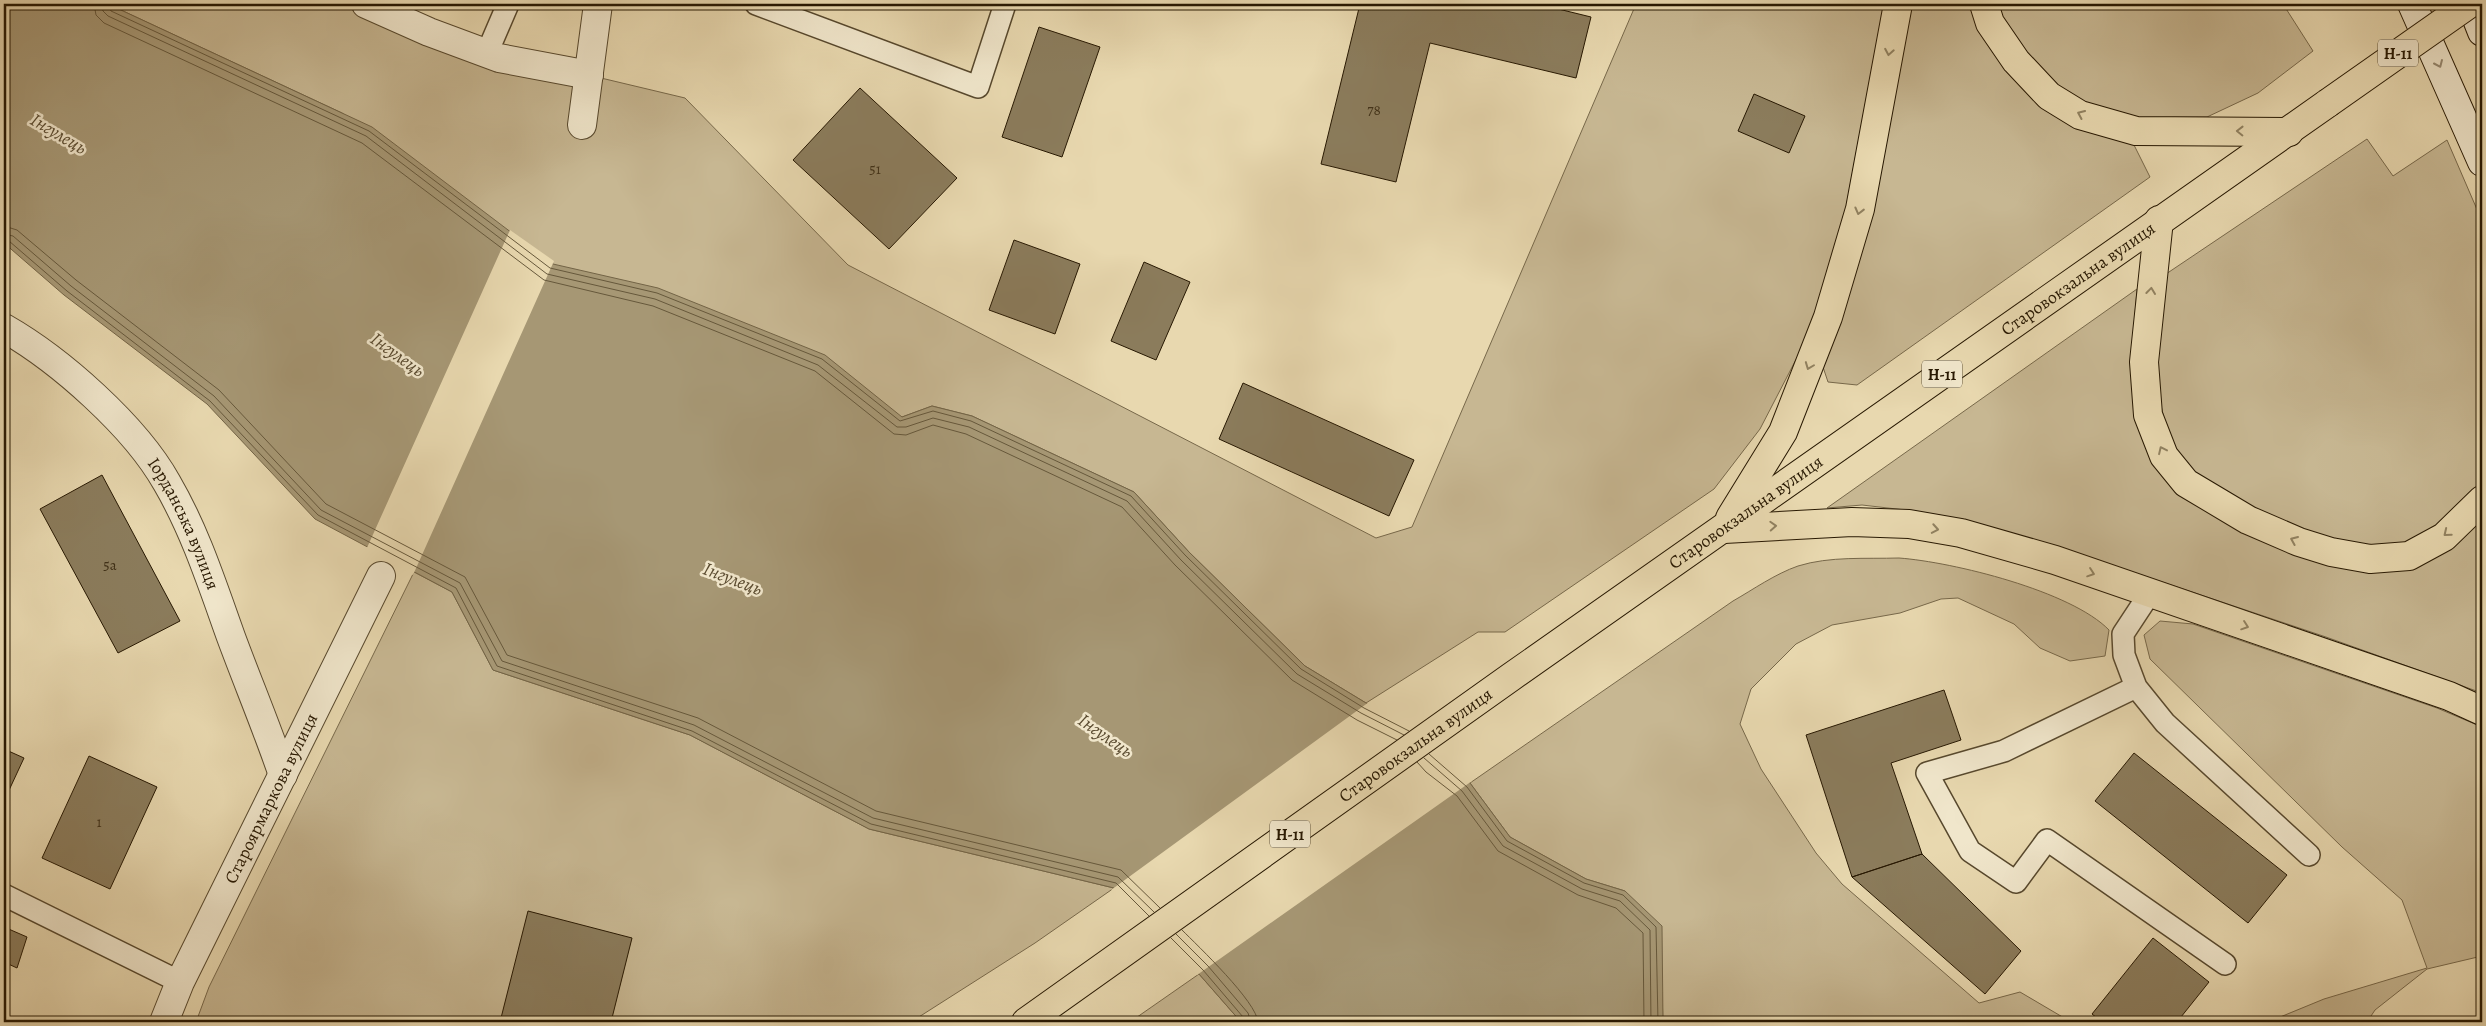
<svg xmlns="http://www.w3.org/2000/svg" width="2486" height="1026" viewBox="0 0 2486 1026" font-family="Alegreya,serif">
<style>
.green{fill:#c7b792;stroke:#77684a}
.water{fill:#a69774;stroke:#736446}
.pier{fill:#e8d8af}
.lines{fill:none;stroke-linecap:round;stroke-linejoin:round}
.shore{stroke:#66583b;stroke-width:1}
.building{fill:#8b7c5c;stroke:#271802}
.service-casing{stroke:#57482d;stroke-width:24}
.minor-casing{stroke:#57482d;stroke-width:30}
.secondary-casing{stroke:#271802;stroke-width:30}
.primary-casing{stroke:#271802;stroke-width:30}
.service{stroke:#f0e6cb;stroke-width:21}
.minor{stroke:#f0e6cb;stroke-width:28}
.secondary{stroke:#f0e6cb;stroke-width:28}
.primary{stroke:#e8d8af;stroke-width:28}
.primary-bridge-casing{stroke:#271802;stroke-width:30;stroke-linecap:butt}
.primary-bridge{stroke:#e8d8af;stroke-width:28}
.oneway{stroke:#918261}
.oneway2{stroke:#968971}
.labels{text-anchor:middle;stroke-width:5;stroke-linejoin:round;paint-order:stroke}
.number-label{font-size:15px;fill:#403118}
.shield{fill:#f0e6cb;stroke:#63563e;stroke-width:1}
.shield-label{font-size:16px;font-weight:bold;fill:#271802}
.street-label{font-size:18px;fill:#271802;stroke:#f0e6cb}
.water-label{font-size:19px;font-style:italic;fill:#5a4b30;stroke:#f0e6cb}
</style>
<rect width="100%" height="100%" fill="#e8d8af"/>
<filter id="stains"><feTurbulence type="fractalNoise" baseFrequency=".004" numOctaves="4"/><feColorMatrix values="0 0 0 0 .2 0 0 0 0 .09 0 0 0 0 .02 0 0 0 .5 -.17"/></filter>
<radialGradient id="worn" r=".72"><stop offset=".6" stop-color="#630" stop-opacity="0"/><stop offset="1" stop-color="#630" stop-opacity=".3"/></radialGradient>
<!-- green -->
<path class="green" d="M 108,4 L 366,4 L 559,68 L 685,98 L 848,265 L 1376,538 L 1412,527 L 1636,4 L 1884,4 L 1845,213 L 1818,317 L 1760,429 L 1714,489 L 1505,632 L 1478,632 L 1366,703 L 1305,666 L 1189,552 L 1134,492 L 972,416 L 932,406 L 902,417 L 780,451 L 509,232 L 342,113 Z
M 1910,4 L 1970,4 L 1980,30 L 2133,143 L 2150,177 L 1857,385 L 1828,382 L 1822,364 Z
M 1997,4 L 2283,4 L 2313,51 L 2258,93 L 2207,117 L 2137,118 L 2086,103 L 2057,86 L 2026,53 L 2003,18 Z
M 2367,139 L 2393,176 L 2447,140 L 2482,221 L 2482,482 C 2461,502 2435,534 2406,543 C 2354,560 2268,516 2224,491 C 2215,485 2202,481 2194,473 C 2188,467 2180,457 2176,449 C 2147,395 2160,332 2166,274 Z
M 2137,289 L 2131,365 L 2153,464 L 2331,566 L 2482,519 L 2482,693 L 2326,637 L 2061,548 L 1914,511 L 1862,505 L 1827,508 Z
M 1899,558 C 1953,562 2071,591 2109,630 L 2105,656 L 2070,661 L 2040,648 L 2014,624 L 1958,598 L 1941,599 L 1900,613 L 1832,625 L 1796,644 L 1751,689 L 1740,724 L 1761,769 L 1816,853 L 1842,884 L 1979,1003 L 2020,992 L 2071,1022 L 1663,1022 L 1662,993 L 1625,891 L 1586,879 L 1510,837 L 1470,783 L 1733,601 C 1754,589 1775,574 1798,566 C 1830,556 1866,559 1899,558 Z
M 414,572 L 452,592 L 493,670 L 690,735 L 869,829 L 1114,888 L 1035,943 L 911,1022 L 196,1022 L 209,987 Z
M 2160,621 L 2193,624 L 2437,708 L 2482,727 L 2482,956 L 2427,969 L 2375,1010 L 2367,1022 L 2268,1022 L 2324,999 L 2427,968 L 2402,900 L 2342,847 L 2150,659 L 2144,635 Z
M 1199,974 L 1241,1022 L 1130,1022 Z"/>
<!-- water -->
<path class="water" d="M 4,4 L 108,4 L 372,127 L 553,264 L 658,288 L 825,355 L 902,417 L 932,406 L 972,416 L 1134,492 L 1189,552 L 1305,666 L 1366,703 L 1411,726 L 1438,758 L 1470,783 L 1510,837 L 1586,879 L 1625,891 L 1662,926 L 1663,1022 L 1241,1022 L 1199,974 L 1114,888 L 869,829 L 690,735 L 493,670 L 452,592 L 315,519 L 207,404 L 64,295 L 4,243 Z"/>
<!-- pier -->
<path class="pier" d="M 510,230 L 554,261 L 413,575 L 366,550 Z
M 1369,702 L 1413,724 L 1440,756 L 1472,781 L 1197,975 L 1111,890 Z"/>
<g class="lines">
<!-- shore -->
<path class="shore" d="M 94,4 L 96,15 L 104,23 L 362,143 L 544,280 L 653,306 L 815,371 L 894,434 L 906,435 L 933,425 L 966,434 L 1122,507 L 1175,565 L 1292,680 L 1357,720 L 1397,740
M 101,4 L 103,11 L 108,16 L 366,136 L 547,274 L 655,299 L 818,365 L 897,427 L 906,427 L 933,418 L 969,427 L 1127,501 L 1181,560 L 1297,674 L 1361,713 L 1404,735
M 108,4 L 111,11 L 369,131 L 550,268 L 657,293 L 822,359 L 900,421 L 933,411 L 971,421 L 1131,496 L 1185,555 L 1301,669 L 1364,708 L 1409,731
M 4,226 L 17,230 L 76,280 L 219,390 L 326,504 L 465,577 L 507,655 L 698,718 L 876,811 L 1121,870 L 1160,908
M 4,234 L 13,236 L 71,286 L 214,396 L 321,510 L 460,583 L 502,661 L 694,725 L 873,818 L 1118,877 L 1154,912
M 4,240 L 9,241 L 67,291 L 210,401 L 318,515 L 456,588 L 497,666 L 692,731 L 871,824 L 1116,883 L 1149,916
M 1429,754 L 1467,787 L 1507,841 L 1584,883 L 1623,895 L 1656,927 L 1658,1022
M 1424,758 L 1462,791 L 1503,846 L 1582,889 L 1620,901 L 1650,930 L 1651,1022
M 1417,762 L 1426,772 L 1457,796 L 1498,851 L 1578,895 L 1616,908 L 1643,933 L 1644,1022
M 1182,930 C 1198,946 1257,1002 1258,1022
M 1176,934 L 1208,966 L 1248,1013 L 1251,1022
M 1171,938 L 1203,970 L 1243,1017 L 1244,1022"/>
</g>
<!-- building -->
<path class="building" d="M 1360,4 L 1538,4 L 1591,17 L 1576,78 L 1430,43 L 1396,182 L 1321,164 Z
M 1039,27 L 1100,47 L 1062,157 L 1002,137 Z
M 860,88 L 957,178 L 889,249 L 793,160 Z
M 1754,94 L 1805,116 L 1789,153 L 1738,131 Z
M 1014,240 L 1080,264 L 1055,334 L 989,310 Z
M 1144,262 L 1190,282 L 1156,360 L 1111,341 Z
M 1243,383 L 1414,460 L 1389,516 L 1219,439 Z
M 102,475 L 180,621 L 118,653 L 40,509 Z
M 1944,690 L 1961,740 L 1891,763 L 1922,854 L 1852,877 L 1806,735 Z
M 4,749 L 24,758 L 4,801 Z
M 2134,753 L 2287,875 L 2248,923 L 2095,801 Z
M 89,756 L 157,787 L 110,889 L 42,858 Z
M 1922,854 L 2021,951 L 1985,994 L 1852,877 Z
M 528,911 L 632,938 L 611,1022 L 500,1022 Z
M 4,927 L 27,937 L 17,968 L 4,962 Z
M 2153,938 L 2209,982 L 2177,1022 L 2102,1022 L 2092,1014 Z"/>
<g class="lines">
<defs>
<path id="service" d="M 756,4 L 978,87 L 1005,4
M 487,53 L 508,4
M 2150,593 L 2123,634 L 2124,655 L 2136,687 L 2165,723 L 2309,855
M 2136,687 L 2004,751 L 1927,773 L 1970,851 L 2016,882 L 2047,840 L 2225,964
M 4,895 L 180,982"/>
<g id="minor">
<path d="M 366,4 L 429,32 L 499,58 L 589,75"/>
<path d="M 582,125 L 598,4"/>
<path id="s1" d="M 4,328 C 60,360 135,426 167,483 C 195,531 212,584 231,637 C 248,683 267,728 283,775"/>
<path id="s2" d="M 164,1022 L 180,982 L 381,576"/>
</g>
<path id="secondary" d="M 2412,4 L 2482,162
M 2471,4 L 2482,32"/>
<g id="primary">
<path d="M 1984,4 L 1990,23 L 2016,61 L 2049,96 L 2080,115 L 2136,131 L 2289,132"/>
<path d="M 2159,220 L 2144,362 L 2148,415 L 2164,456 L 2186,483 L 2248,520 L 2299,542 L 2331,552 L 2370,559 L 2409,556 L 2444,537 L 2482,500"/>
<path d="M 1730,518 L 1783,432 L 1828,317 L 1860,209 L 1898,4"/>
<path d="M 1724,529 L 1852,522 L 1909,524 L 1961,533 L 2055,560 L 2449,696 L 2482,711"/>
<path id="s3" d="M 1026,1022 L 1511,677 L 2328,103"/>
</g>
</defs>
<!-- service casing -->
<use href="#service" class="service-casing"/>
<!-- minor casing -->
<use href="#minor" class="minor-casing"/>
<!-- secondary casing -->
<use href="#secondary" class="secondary-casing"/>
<!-- primary casing -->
<use href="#primary" class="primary-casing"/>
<!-- service -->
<use href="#service" class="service"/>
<!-- minor -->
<use href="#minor" class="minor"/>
<!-- secondary -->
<use href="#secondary" class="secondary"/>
<!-- primary -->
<use href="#primary" class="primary"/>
<defs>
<path id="primary-bridge" d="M 2328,103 L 2469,4"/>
</defs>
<!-- primary-bridge casing -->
<use href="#primary-bridge" class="primary-bridge-casing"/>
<!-- primary-bridge -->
<use href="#primary-bridge" class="primary-bridge"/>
</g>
<!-- one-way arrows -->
<defs><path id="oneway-chevron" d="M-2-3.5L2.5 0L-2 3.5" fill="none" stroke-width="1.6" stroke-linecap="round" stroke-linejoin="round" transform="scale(1.25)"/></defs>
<g class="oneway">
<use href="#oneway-chevron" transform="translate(1889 52) rotate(100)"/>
<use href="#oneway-chevron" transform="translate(2081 114) rotate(-156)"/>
<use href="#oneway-chevron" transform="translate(2240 131) rotate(-179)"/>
<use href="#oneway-chevron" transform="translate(1859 211) rotate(104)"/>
<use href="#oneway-chevron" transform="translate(2151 291) rotate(-83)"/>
<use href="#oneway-chevron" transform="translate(1809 366) rotate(111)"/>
<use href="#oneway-chevron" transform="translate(2162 450) rotate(-115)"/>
<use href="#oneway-chevron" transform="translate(1773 526) rotate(-3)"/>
<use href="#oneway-chevron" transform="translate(1935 529) rotate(10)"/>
<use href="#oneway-chevron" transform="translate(2447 533) rotate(141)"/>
<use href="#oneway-chevron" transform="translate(2294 540) rotate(-157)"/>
<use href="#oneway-chevron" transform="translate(2091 573) rotate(19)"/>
<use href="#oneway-chevron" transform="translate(2245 626) rotate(19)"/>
</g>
<use class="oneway2" href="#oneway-chevron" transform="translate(2439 64) rotate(66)"/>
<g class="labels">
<!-- number labels -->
<g class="number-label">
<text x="1374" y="115">78</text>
<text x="875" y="174">51</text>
<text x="110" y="570">5а</text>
<text x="99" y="827">1</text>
</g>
<!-- shield labels -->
<g class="shield">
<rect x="2378" y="39.5" width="40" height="27" rx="4"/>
<rect x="1922" y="360.5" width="40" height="27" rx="4"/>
<rect x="1270" y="820.5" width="40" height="27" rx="4"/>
</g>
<g class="shield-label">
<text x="2398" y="59">Н-11</text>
<text x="1942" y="380">Н-11</text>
<text x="1290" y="840">Н-11</text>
</g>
<!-- street labels -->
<g class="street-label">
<text dy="6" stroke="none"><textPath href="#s3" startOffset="1288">Старовокзальна вулиця</textPath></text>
<text dy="6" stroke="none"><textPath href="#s3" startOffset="882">Старовокзальна вулиця</textPath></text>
<text dy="6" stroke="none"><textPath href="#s1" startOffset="271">Іорданська вулиця</textPath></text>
<text dy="6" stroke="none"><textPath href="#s3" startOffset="478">Старовокзальна вулиця</textPath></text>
<text dy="6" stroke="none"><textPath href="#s2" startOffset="248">Староярмаркова вулиця</textPath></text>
</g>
<!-- water labels -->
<g class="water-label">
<text transform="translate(59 133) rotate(31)" y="7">Інгулець</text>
<text transform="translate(398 354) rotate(36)" y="7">Інгулець</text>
<text transform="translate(733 578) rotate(21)" y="7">Інгулець</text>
<text transform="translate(1106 735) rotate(35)" y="7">Інгулець</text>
</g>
</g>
<!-- margin -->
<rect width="2486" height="1026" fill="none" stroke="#e8d8af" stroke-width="20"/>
<rect x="5" y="5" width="2476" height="1016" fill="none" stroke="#271802" stroke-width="2.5"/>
<rect x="10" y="10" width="2466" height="1006" fill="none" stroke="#271802"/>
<rect width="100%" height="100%" filter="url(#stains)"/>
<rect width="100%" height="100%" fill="url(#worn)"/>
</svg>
